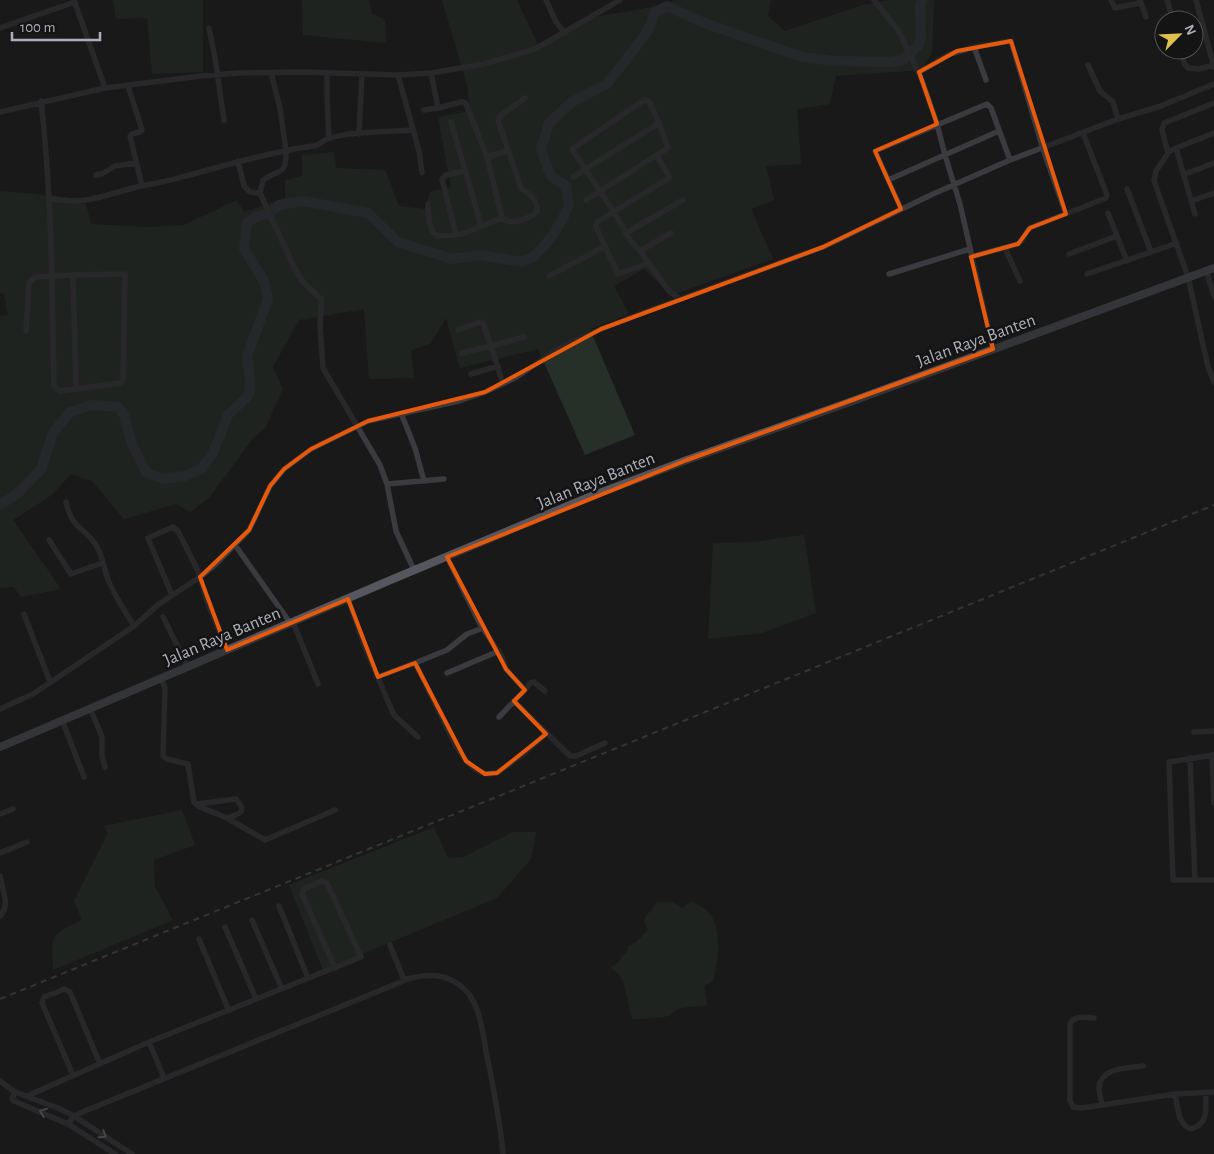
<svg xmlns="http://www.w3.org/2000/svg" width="1214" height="1154" viewBox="0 0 1214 1154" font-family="'Alegreya Sans',sans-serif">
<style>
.green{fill:#272f29}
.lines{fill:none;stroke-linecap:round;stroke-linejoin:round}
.river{stroke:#343942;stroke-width:10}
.minor{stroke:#3a3a3f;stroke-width:5.5}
.major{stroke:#56575e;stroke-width:8}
.rail{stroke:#55565c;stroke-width:2;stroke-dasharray:6 5;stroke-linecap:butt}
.oneway{stroke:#797a82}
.marked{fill:none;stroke:#e8590c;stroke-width:4;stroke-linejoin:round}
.labels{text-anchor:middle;stroke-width:5;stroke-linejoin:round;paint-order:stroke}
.street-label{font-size:18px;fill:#acaeb8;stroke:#141415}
</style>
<rect width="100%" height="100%" fill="#19191a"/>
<!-- green -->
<path class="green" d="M 113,0 L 203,0 L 203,72 L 152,74 L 147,18 L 116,19 Z
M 302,0 L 369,0 L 372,14 L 385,20 L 386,43 L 303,35 Z
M 442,0 L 517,0 L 539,47 L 599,16 L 638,10 L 677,0 L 771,0 L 768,16 L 785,31 L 863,5 L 890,0 L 932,0 L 934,1 L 932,53 L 921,70 L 836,76 L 830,104 L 797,109 L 801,164 L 766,166 L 774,200 L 751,209 L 773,259 L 672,295 L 644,269 L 614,286 L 629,314 L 590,329 L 635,435 L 585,455 L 538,349 L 460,368 L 446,318 L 430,344 L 411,350 L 414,378 L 369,379 L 364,309 L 299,320 L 273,367 L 283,389 L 265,428 L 253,438 L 209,498 L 190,512 L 176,504 L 124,519 L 92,481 L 71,474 L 52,495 L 13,520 L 61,589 L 21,597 L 14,587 L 0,588 L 0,316 L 8,315 L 4,293 L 0,293 L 0,191 L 36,194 L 86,204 L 91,224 L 146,227 L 184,225 L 237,200 L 244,212 L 285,198 L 285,180 L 302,176 L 302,155 L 334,152 L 336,168 L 385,170 L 399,206 L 425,209 L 430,192 L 451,187 L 438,117 L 470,111 L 467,85 Z
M 804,535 L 816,613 L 762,633 L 708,639 L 713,543 L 752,542 Z
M 182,810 L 195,845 L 154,860 L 155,887 L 173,920 L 53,970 C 51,933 50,936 82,920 L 74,901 L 108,833 L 104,826 Z
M 434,827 L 448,858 L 463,857 L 513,832 L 536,832 L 531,859 L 497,898 L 323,970 L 289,885 Z
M 691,901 C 698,904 705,908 710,914 C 722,930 718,963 713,981 L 704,986 L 707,1005 C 699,1007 686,1006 679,1009 C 675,1010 672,1014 668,1016 C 663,1018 638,1019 632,1019 L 623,980 L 619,975 L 610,967 C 619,965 621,956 627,952 L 628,946 L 636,942 L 648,930 L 644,921 C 647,913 653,910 656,902 L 672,902 L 683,908 Z"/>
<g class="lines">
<!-- river -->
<path class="river" d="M 0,505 L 17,494 L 41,469 L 53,433 L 70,412 L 92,405 L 118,407 L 124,415 L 131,442 L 146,472 L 163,479 L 185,476 L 201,469 L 213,453 L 228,415 L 249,395 L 250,378 L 247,356 L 268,299 L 264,281 L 244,249 L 247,223 L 255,217 L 268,214 L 279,205 L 303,201 L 368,213 L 398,242 L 452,259 L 480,255 L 521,262 L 533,257 L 551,238 L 563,218 L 569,205 L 566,186 L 551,176 L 545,161 L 541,149 L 549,123 L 572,102 L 607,84 L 645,35 L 651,24 L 654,13 L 667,6 L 699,21 L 802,57 L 834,61 L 889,62 L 903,60 L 918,46 L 921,37 L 920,6 L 922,0"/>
<!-- minor -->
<path class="minor" d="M 74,0 L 105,88
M 546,0 L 556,22 L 565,33
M 874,0 L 898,30 L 921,78 L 937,124 L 945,155 L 960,204 L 993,349
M 1111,0 L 1115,8 L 1140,3
M 1140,0 L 1146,17
M 1167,0 L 1173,20
M 1196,0 L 1214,67
M 0,28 L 75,2
M 209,28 L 215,58 L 224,120
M 1181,50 L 1184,63 L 1188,68 L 1199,69 L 1214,65
M 1088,65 L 1100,91 L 1113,102 L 1118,119
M 919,72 L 950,54 L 974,47
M 327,73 L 327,97 L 329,138
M 431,73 L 438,108 L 461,102 L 464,102 L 466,104 L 487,157 L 502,218
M 398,75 L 419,151 L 422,173
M 986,80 L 974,47 L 1011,41 L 1043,149 L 1066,214
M 128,86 L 142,130 L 140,132 L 132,134 L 130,136 L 142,186
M 41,101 C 52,196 52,291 54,386 L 56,389 L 60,391 L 121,383 L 123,379 L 125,274 L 73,275
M 1214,103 L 1164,123 L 1162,130 L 1168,153 L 1156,171 L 1154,181 L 1188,277 L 1208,367 L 1214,382
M 424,110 L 438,108
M 0,112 L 105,88 L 201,76 L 238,73 L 302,72 L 398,75 L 431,73 L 484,64 L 535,49 L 620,0
M 451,122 L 481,225
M 659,123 L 649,101 L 644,100 L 572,149 L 614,212 L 630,240 L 640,251 L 669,291 L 680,299
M 359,134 L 362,74
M 1176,148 L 1214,133
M 1168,152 L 1176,148 L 1195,214
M 487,157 L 507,151
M 238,161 L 244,186 L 250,192 L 260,193 L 295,269 L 303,282 L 321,299 L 320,325 L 323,368 L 380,465 L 387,484 L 396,531 L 414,570
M 1185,174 L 1214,163
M 96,175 L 102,174 L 115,166 L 136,163
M 573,177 L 659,123 L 668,148 L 586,200
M 888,180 L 999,131
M 1127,189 L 1151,252
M 260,193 L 263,180 C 280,168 286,177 286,151 C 297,147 307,148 317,145 C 321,144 323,140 327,139 C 349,131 389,132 413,130
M 50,198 C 82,206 102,196 133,188 C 149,184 166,182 182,177 C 217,168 251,157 286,151 L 280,108 L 271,73
M 1191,201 L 1214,193
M 428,204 C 429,214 428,230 437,236 L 462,234 L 502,218 C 513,226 528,219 537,212 C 538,198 529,195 521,188 L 498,120 L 500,116 L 525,98
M 901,209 L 875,151 L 987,104 L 991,108 L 1010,160
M 1108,213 L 1117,236
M 626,233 L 683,200
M 456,235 L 442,179 L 446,175 L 465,171
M 1005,248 L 1020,281
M 640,251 L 671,233
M 1069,254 L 1117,236 L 1127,261
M 971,257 L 1018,244 C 1025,240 1024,233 1030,228 L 1106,198 L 1107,195 L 1083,133
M 649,263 L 618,274 L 596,227 L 597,222 L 669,178 L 668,174 L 657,156
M 1206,270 L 1214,296
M 889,274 L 970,249
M 1087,274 L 1177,243
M 549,276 L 604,247
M 458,330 L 480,322 L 483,323 L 491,346 L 462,353
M 26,331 L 29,283 L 35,277 L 73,275 L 76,388
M 471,374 L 498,366
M 503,384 L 491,346 L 524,337
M 401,413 L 415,448 L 424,481
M 387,484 L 444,479
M 66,502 C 72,529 83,526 96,545 C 103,556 104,570 109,582 C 115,596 126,613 134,626
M 49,540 L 71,574 L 102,563
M 235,545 L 291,624
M 447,557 L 480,624 L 502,657 L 506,669 L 525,690 L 499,717
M 172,595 L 148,538 L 173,527 L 178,531 L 198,571 L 207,601 L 227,650
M 348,599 L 366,650 L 394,715 L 418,737
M 24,614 L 50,682
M 163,617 L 188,667
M 293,622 L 318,684
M 415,663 L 447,650 L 467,634 L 483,628
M 447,673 L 499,651
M 378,677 L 415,663 L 456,746 L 466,761 L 475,769 L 485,774 L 497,773 L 522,755 L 546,734
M 161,678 L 165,688 L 163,756 L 167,759 L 188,764 L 194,802 L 198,806 L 227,818 L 265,840 L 335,810
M 525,690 L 530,683 L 534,682 L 545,691
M 514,701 L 570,756 L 576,756 L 605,743
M 90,708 L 102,737 L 102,756 L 105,767
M 0,709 L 33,694 L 100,649 L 134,626 L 159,604 L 200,577 L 216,564 L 249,530 L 270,486 L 284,469 L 311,449 L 368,421 L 459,401 L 485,392 L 515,378 L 558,349 L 601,329 L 645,312 L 823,247 L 933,194 L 1010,160 L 1118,119 L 1158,107 L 1214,84
M 62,720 L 84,777
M 1194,732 L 1214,731
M 1212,755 L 1214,803
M 1214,755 L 1169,762 L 1173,880 L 1214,880
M 1190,758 L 1195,880
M 196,804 L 236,799 C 248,812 240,814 227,818
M 0,814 L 13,809
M 0,853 L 27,842
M 0,876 C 2,890 11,905 0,916
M 279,906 L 308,978
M 252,920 L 282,989
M 225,927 L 256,999
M 199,939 L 229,1011
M 404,980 C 428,973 450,972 468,993 C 480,1008 483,1033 486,1051 C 493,1086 500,1119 503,1154
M 1094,1018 C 1085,1017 1074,1015 1070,1024 L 1070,1100 L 1073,1107 L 1082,1108 L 1175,1094 L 1214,1092
M 149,1042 L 164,1078
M 73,1075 L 42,1003 L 44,997 L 65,989 L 70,992 L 100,1064
M 0,1081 L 15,1092 L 58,1108 L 74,1116 L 132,1154
M 15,1092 L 12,1099 L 14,1101 L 68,1124 L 115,1154
M 1175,1094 C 1178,1106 1177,1124 1191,1129 C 1210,1123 1205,1108 1206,1092
M 27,1096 L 149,1042 L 361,957 L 327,883 L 322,881 L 304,889 L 302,894 L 335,968
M 1102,1104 C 1101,1099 1099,1093 1099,1088 C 1100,1067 1128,1068 1143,1066
M 68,1124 L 74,1116 L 85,1111 L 401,982 L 404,980 L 390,945"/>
<!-- major -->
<path class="major" d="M 0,747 L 393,579 L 589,497 L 687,460 L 850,402 L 1214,268"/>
<!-- rail -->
<path class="rail" d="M 0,999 L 1214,505"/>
</g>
<!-- one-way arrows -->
<defs><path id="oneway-chevron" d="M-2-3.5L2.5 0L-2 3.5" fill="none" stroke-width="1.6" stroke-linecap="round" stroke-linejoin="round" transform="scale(1.25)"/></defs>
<g class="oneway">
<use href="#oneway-chevron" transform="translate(43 1112) rotate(-159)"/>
<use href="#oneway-chevron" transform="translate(103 1135) rotate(33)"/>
</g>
<!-- marked area -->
<path d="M0 0H1214V1154H0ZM 1011,41 L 1066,214 L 1030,228 L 1018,244 L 971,257 L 993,349 L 687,460 L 447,557 L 506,669 L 525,690 L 514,701 L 546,734 L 497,773 L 485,774 L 466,761 L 415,663 L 378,677 L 348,599 L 227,650 L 200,577 L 249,530 L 270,486 L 284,469 L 311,449 L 368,421 L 485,392 L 601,329 L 823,247 L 901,209 L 875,151 L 937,124 L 919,72 L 957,51 Z" fill="#19191a" fill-opacity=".55" fill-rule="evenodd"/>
<path class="marked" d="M 1011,41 L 1066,214 L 1030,228 L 1018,244 L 971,257 L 993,349 L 687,460 L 447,557 L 506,669 L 525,690 L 514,701 L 546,734 L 497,773 L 485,774 L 466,761 L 415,663 L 378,677 L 348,599 L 227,650 L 200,577 L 249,530 L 270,486 L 284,469 L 311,449 L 368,421 L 485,392 L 601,329 L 823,247 L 901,209 L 875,151 L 937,124 L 919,72 L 957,51 Z"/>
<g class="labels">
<!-- street labels -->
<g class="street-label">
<text transform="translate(976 340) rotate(-20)" y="6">Jalan Raya Banten</text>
<text transform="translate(596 480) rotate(-22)" y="6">Jalan Raya Banten</text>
<text transform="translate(222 636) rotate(-23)" y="6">Jalan Raya Banten</text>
</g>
</g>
<!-- north arrow -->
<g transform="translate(1179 35) rotate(66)"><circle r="24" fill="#141415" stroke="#515256"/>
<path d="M0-4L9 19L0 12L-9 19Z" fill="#dec24d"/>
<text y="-8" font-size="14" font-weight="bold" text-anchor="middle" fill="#acaeb8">N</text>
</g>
<!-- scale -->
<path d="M12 32v8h88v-8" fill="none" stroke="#acaeb8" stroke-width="2.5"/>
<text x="20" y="32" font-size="15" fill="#acaeb8" stroke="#141415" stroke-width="4" paint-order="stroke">100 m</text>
</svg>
